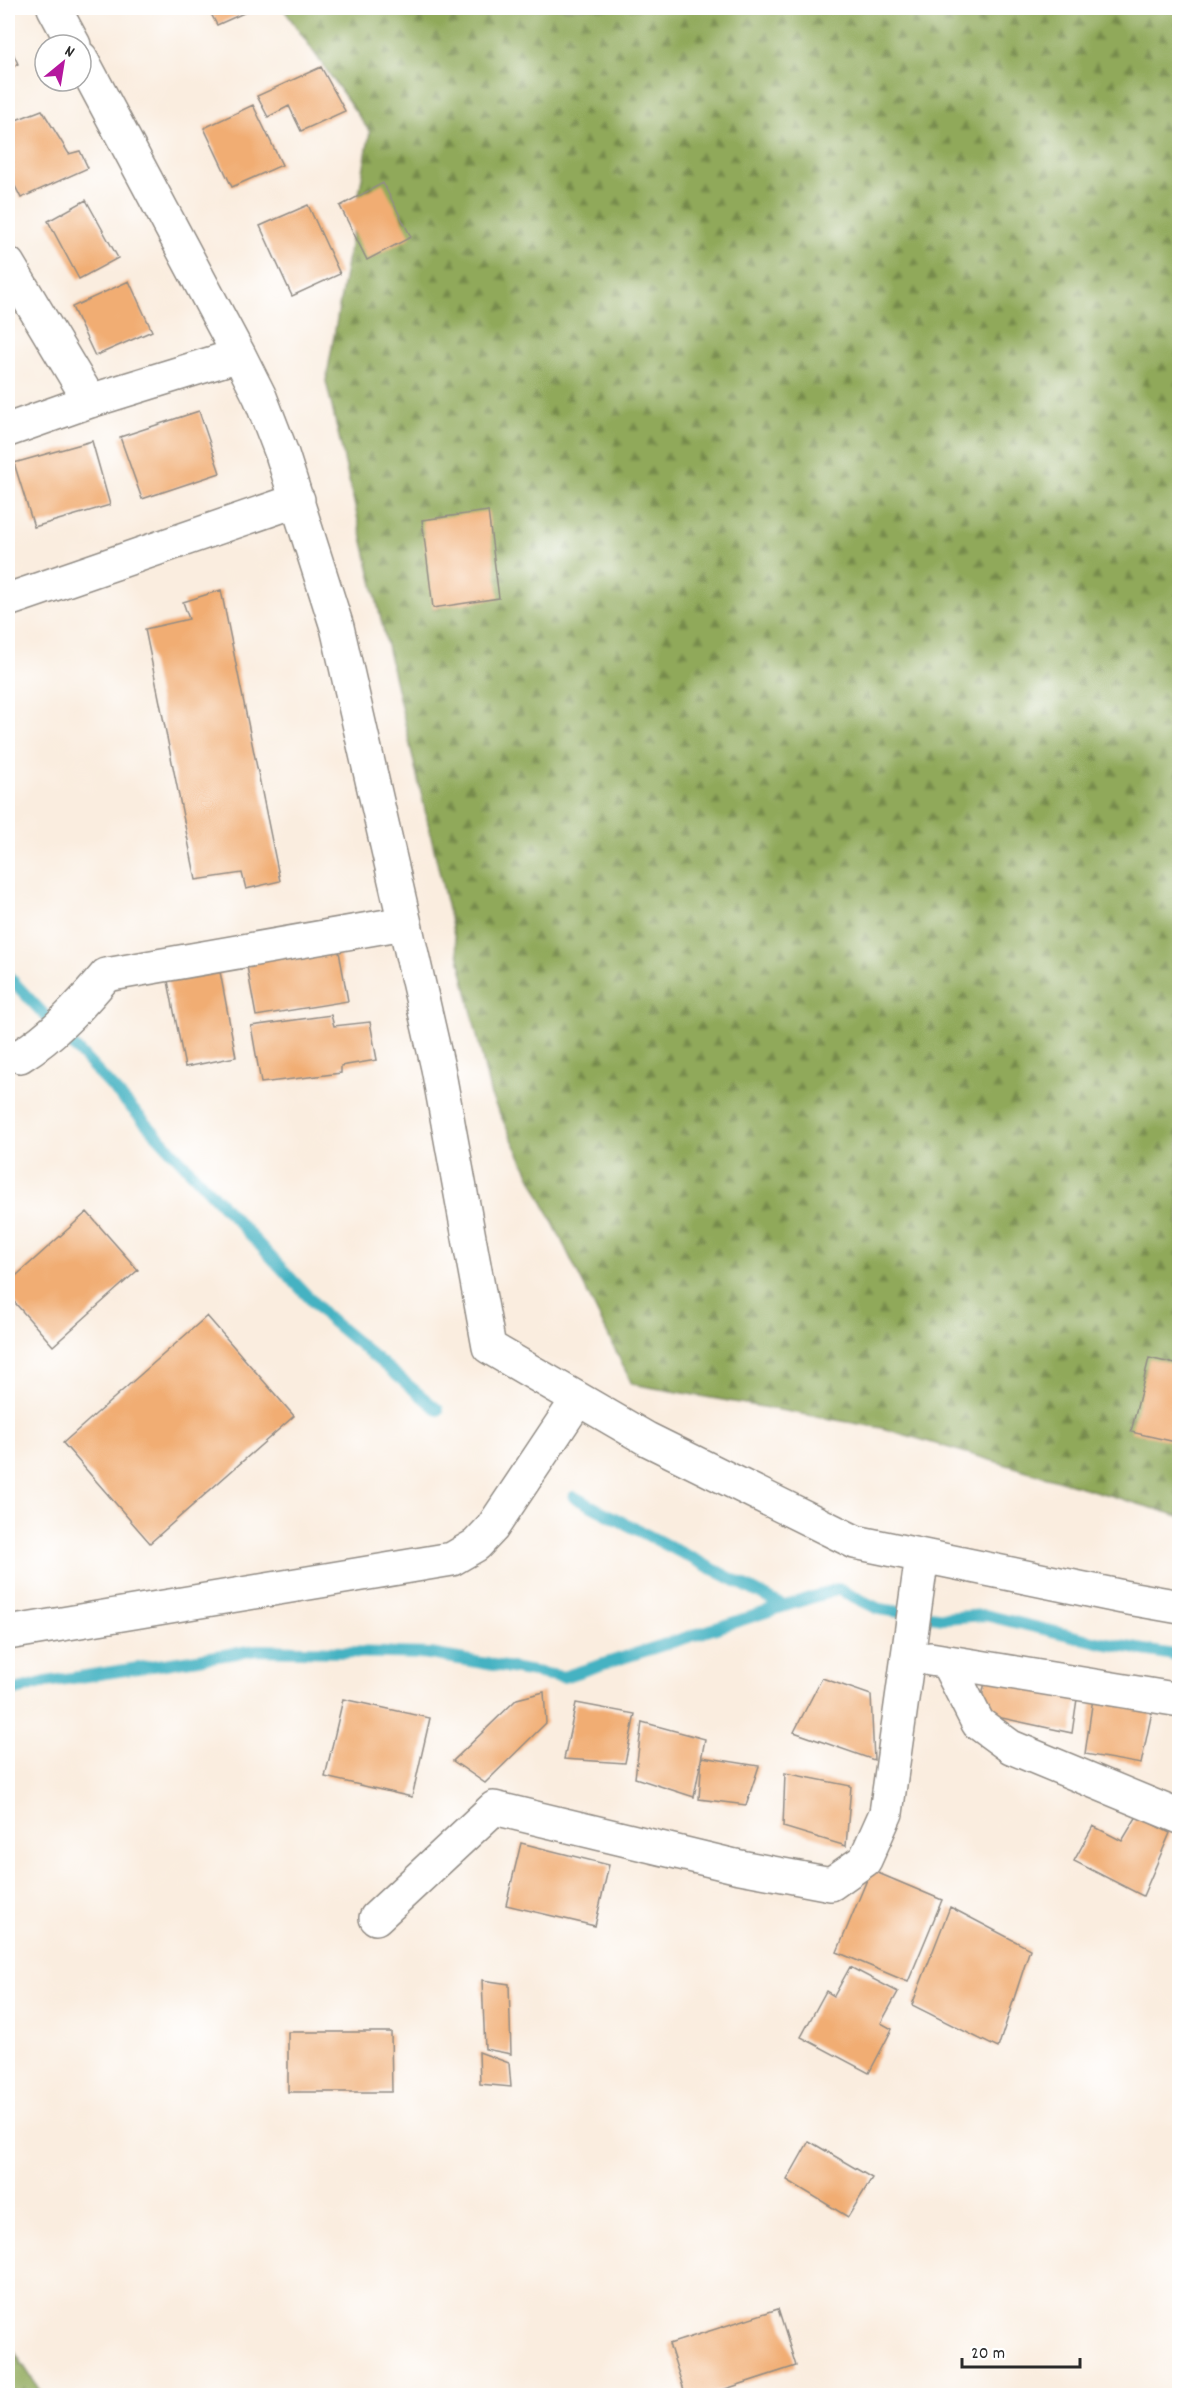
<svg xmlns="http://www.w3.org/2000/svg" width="1187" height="2403" viewBox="0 0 1187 2403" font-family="Dekko,sans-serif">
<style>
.forest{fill:url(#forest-firs);stroke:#5e6a42;stroke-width:1.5}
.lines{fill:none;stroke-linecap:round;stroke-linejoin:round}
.stream{stroke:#45b2c2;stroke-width:12}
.building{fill:#f1ad73}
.minor-casing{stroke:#928c85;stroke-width:36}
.minor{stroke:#fff;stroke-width:33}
</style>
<defs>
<pattern id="forest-firs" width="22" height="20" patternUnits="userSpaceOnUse" patternTransform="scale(1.5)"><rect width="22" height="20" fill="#90a95a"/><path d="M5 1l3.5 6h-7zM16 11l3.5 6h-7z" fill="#768a4b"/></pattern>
</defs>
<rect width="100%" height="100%" fill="#fff"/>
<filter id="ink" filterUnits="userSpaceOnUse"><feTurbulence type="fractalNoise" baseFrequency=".0167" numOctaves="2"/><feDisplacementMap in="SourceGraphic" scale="12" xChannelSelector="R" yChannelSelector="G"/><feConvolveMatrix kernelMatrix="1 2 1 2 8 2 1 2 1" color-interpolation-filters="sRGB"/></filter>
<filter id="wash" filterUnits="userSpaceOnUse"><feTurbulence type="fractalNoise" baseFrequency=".008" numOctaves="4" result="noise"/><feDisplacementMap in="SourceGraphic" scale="24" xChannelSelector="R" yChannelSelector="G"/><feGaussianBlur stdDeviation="1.35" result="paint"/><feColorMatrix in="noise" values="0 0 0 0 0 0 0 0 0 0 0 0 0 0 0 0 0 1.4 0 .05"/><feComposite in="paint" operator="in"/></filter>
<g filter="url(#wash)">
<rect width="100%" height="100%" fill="#faeddf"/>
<!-- forest -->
<path class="forest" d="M 283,8 L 1179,8 L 1179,1516 L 882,1428 L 632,1384 L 491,1096 L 326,381 L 370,132 Z
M 8,2342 L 43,2395 L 8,2395 Z"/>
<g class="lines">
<!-- stream -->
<path class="stream" d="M 8,976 L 328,1318 L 438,1410
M 574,1497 L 784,1606
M 8,1692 L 46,1682 L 257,1650 L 430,1654 L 563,1677 L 838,1589 L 879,1609 L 944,1618 L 985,1615 L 1102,1643 L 1180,1656"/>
</g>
<g id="blocks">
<!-- building -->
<path class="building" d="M 208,8 L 255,8 L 217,25 Z
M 8,42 L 18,64 L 8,70 Z
M 321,67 L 345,111 L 301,131 L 289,106 L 268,117 L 257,96 Z
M 253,105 L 282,165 L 232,187 L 204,128 Z
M 42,110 L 69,154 L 80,151 L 88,168 L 21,198 L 8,172 L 8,123 Z
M 383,183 L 411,237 L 367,260 L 340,206 Z
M 86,200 L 118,258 L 79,279 L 48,221 Z
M 308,205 L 340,274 L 292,296 L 260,226 Z
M 129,281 L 152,331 L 95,356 L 72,307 Z
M 199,411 L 220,473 L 142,499 L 120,437 Z
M 92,441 L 110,505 L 34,527 L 14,463 Z
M 488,511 L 499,598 L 433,608 L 422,520 Z
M 221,590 L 280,881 L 246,889 L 242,873 L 196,880 L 145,629 L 189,619 L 183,602 Z
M 338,946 L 348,1001 L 256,1016 L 246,961 Z
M 218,961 L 236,1057 L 185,1067 L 166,971 Z
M 331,1015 L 334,1026 L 370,1022 L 377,1060 L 341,1066 L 341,1073 L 261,1083 L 251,1026 Z
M 87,1212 L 138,1270 L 53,1346 L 8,1295 L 8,1283 Z
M 207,1316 L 294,1416 L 150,1543 L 63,1443 Z
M 1149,1358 L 1180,1365 L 1180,1443 L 1131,1432 Z
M 987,1671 L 1078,1692 L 1072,1733 L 979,1713 Z
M 822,1678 L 871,1695 L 874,1760 L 794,1732 Z
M 544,1692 L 546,1723 L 485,1783 L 453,1761 L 517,1699 Z
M 1093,1698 L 1153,1707 L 1141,1764 L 1085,1754 Z
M 343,1699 L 430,1718 L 412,1797 L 325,1777 Z
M 576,1703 L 635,1714 L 625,1763 L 564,1759 Z
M 642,1722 L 705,1739 L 694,1797 L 635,1778 Z
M 702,1757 L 759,1766 L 746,1805 L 699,1799 Z
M 785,1773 L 851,1786 L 846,1846 L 783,1827 Z
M 1137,1816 L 1170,1833 L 1143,1896 L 1074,1861 L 1093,1826 L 1122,1841 Z
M 521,1843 L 609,1865 L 595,1926 L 506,1905 Z
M 871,1870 L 942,1900 L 908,1982 L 837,1952 Z
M 950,1907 L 1030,1949 L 998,2048 L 912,2005 Z
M 850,1967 L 898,1992 L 881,2023 L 892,2029 L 869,2073 L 801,2037 L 826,1991 L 834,1996 Z
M 482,1980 L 509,1984 L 511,2054 L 485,2049 Z
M 288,2032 L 391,2032 L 392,2092 L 288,2092 Z
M 479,2052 L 509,2063 L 511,2087 L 480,2084 Z
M 809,2141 L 872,2178 L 848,2217 L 787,2180 Z
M 778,2309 L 796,2366 L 704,2396 L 686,2396 L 669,2344 Z"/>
</g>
</g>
<g filter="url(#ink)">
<use href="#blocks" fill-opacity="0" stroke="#928c85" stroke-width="1.5"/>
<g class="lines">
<defs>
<path id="minor" d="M 54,8 L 74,45
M 81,58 L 239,355 L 260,397 L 282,454 L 337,627 L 438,1068 L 489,1347 L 647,1439 L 855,1542 L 1123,1597 L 1180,1607
M 8,264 L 90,401
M 8,430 L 90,401 L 239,355
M 8,600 L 298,500
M 20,1056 C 53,1036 81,1005 106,975 L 404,923
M 8,1633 L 452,1559 L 476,1545 L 492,1528 L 578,1399
M 930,1659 L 1180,1700
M 947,1662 L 978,1723 L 1011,1747 L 1180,1817
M 376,1918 L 494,1808 L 735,1866 L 831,1884 L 865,1860 L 886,1813 L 922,1556"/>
</defs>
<!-- minor casing -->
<use href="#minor" class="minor-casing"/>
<!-- minor -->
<use href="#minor" class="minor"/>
</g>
</g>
<!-- margin -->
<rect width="1187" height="2403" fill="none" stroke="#fff" stroke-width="30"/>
<!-- north arrow -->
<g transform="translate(63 63) rotate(30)"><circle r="28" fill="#ffffff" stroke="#aaaaaa" stroke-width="1.5"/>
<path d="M0-4.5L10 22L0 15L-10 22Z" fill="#b5179e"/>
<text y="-9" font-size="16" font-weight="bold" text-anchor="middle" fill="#2b2b2b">N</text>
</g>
<!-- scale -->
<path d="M962 2358v9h118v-9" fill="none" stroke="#2b2b2b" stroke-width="3"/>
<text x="971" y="2358" font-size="18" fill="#2b2b2b" stroke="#ffffff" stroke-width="4.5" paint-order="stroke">20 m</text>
</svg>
